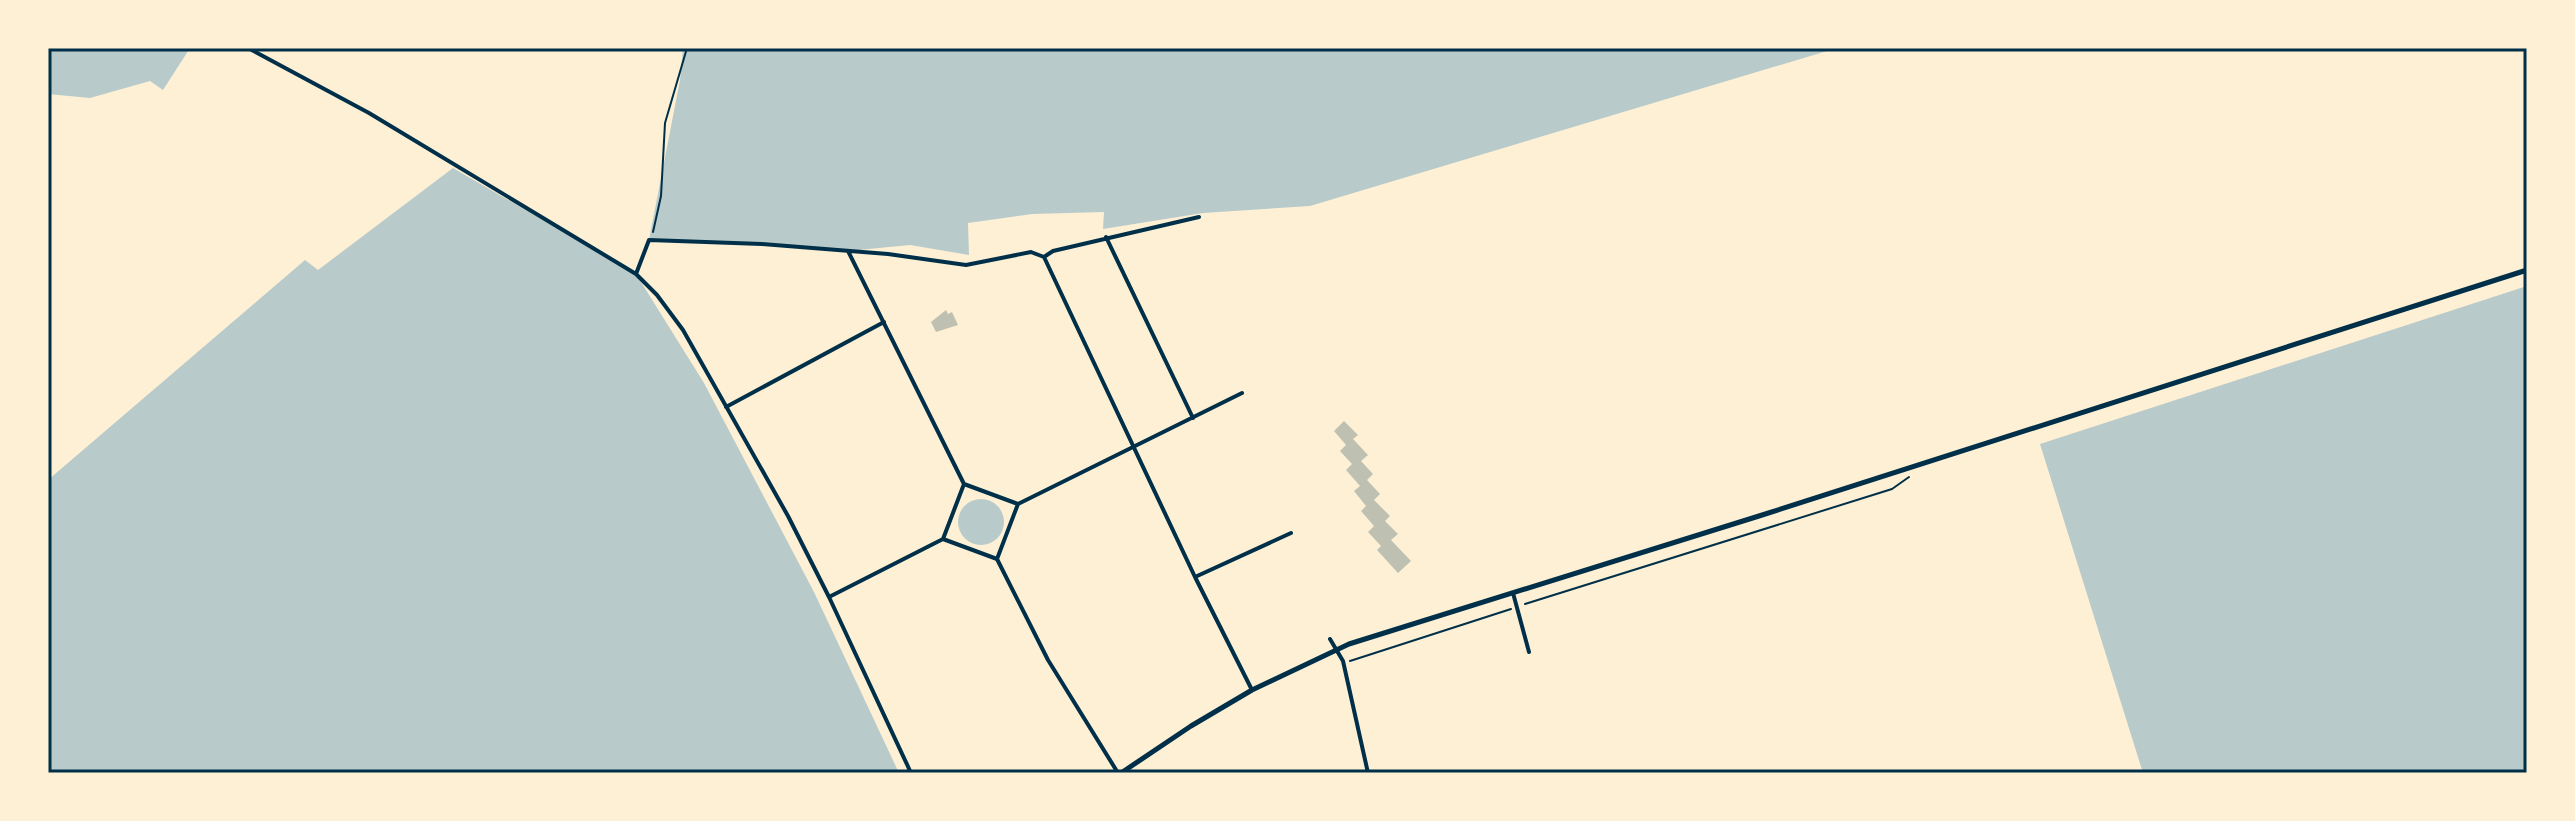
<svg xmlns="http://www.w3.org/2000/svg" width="2575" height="821" viewBox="0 0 2575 821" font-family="Mulish,sans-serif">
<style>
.green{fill:#b9caca}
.building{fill:#bec0b2}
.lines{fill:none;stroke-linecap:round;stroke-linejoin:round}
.path{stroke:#003049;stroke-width:2}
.minor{stroke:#003049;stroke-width:4}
.tertiary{stroke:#003049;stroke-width:5}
.neatline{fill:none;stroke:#003049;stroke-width:3}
</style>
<rect width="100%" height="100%" fill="#fdf0d5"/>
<!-- green -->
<path class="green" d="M 48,48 L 190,48 L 163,90 L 150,81 L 90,98 L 48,94 Z
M 683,48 L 1837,48 L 1310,206 L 1203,213 L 1103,229 L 1104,212 L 1032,214 L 968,223 L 969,255 L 910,245 L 848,251 L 762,244 L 649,240 L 680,80 Z
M 453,168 L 636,274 L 704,383 L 814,592 L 899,773 L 48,773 L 48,480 L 305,260 L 318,270 Z
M 2527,286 L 2527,773 L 2143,773 L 2040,444 Z
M958 522a23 23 0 1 1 46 0a23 23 0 1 1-46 0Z"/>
<!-- building -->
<path class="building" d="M 946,310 L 948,314 L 952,312 L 958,325 L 936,332 L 931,322 Z
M 1344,421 L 1358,435 L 1353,439 L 1368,455 L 1361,461 L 1373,474 L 1367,480 L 1380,494 L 1374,500 L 1390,516 L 1385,521 L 1398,534 L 1391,540 L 1411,561 L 1398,573 L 1377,550 L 1381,546 L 1368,532 L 1374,526 L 1361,511 L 1366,506 L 1354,491 L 1360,486 L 1346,470 L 1352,464 L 1340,451 L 1346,445 L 1334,431 Z"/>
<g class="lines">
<!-- path -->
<path class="path" d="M 653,232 L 661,196 L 665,123 L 687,48
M 1525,604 L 1892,489 L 1909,477
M 1350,661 L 1511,609"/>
<!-- minor -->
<path class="minor" d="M 248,48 L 369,113 L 636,274 L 657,295 L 683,330 L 788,516 L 829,597 L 911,773
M 1106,237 L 1193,418
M 848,251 L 964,484
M 1044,257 L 1195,577 L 1252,690
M 636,274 L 649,240 L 762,244 L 888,254 L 966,265 L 1031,252 L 1044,257 L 1053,251 L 1199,217
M 726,407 L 884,322
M 964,484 L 943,539 L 997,559
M 964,484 L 1018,504
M 1018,504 L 1242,393
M 997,559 L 1048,660 L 1118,773
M 997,559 L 1018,504
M 1195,577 L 1291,533
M 1513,593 L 1529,652
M 829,597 L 943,539
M 1330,639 L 1343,661 L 1368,773"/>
<!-- tertiary -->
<path class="tertiary" d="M 1121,773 L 1191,726 L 1252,690 L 1349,644 L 1759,516 L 2527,270"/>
</g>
<!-- border -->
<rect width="2575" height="821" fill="none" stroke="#fdf0d5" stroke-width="100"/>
<rect x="50" y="50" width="2475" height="721" class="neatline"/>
</svg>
